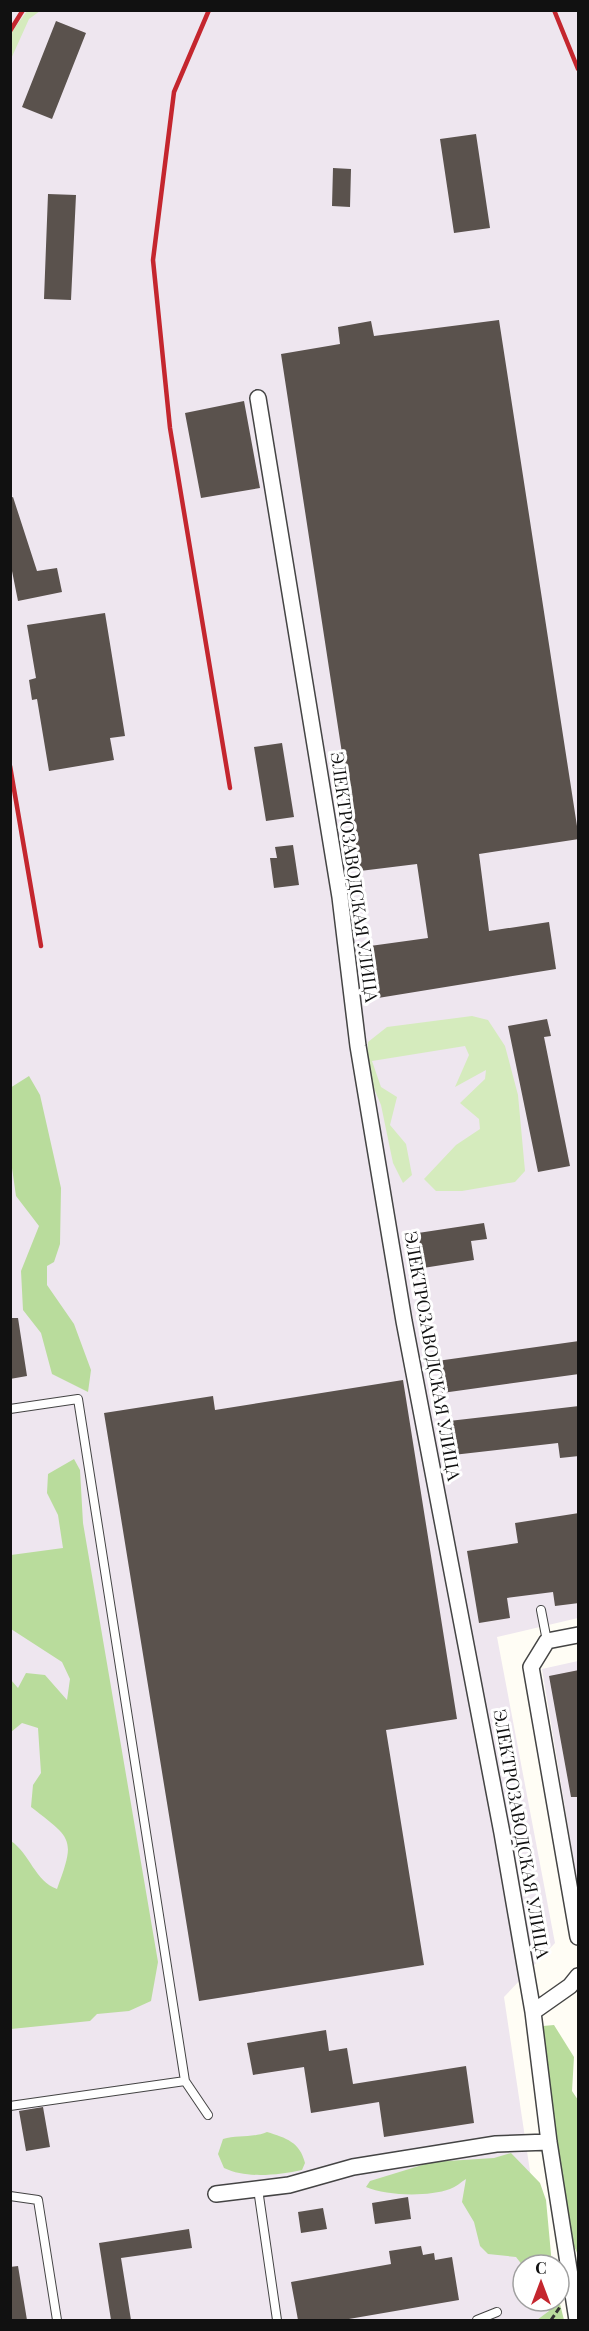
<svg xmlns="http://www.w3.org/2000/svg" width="589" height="2331" viewBox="0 0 589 2331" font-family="'Playfair Display',serif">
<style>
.industrial{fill:#eee6ef}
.green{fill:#d5ebbd}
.forest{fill:#b9dc9c}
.building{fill:#5a524d}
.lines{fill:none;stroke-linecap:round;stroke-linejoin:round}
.service-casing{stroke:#444;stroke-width:10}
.minor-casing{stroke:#444;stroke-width:18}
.path{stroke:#333;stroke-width:3;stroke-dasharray:6 3;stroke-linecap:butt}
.service{stroke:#fff;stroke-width:8}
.minor{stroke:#fff;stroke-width:15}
.rail{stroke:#c4262e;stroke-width:4.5}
.labels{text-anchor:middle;stroke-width:6;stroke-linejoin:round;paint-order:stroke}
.street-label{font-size:18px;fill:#111;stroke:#fff}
</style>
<rect width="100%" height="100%" fill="#fffdf5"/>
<!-- industrial -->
<path class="industrial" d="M 11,11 L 578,11 L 578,1618 L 497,1637 L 555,1943 L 504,1997 L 544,2265 L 523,2265 L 523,2301 L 550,2301 L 553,2320 L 11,2320 Z
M 578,1661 L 578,1887 L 542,1669 Z"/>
<!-- green -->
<path class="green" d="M 27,11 L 40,11 L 29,19 L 11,59 L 11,33 Z
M 472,1016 L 488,1020 L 505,1046 L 518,1095 L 525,1171 L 515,1182 L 462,1191 L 436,1191 L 424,1179 L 456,1145 L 480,1129 L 479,1119 L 460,1103 L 485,1079 L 486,1070 L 455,1087 L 469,1055 L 465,1046 L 372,1061 L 381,1087 L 397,1097 L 390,1125 L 406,1144 L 412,1175 L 403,1183 L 393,1163 L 381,1105 L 366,1069 L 368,1042 L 387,1027 Z"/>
<!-- forest -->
<path class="forest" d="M 29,1076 L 40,1095 L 61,1188 L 60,1244 L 54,1262 L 47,1266 L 47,1285 L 74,1324 L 91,1370 L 88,1392 L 52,1374 L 41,1333 L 23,1310 L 21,1271 L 39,1226 L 16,1196 L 11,1161 L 10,1088 Z
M 74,1459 L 80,1470 L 83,1523 L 158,1962 L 151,2001 L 129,2011 L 97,2014 L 90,2021 L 11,2029 L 11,1841 C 30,1854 35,1881 57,1889 C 76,1838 72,1839 31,1807 L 33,1785 L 41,1773 L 38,1728 L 22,1723 L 11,1732 L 11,1680 L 18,1688 L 26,1673 L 45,1675 L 67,1700 L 70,1679 L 62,1662 L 11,1629 L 11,1555 L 63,1548 L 58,1515 L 47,1493 L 48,1474 Z
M 554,2025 L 574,2057 L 572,2091 L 578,2100 L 578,2255 L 569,2235 L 540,2040 L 543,2026 Z
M 267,2132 C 286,2138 300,2142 305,2163 L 302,2170 C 278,2175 247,2179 224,2168 L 218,2154 L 223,2139 C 237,2135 253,2138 267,2132 Z
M 511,2153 L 540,2183 L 546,2200 L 552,2265 L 523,2266 L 516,2257 L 488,2254 L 480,2246 L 474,2222 L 462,2202 L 466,2179 C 461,2182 456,2187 450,2189 C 428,2197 387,2196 366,2187 L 370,2181 L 432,2162 L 494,2158 Z
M 559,2300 L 564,2320 L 537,2320 L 549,2311 L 546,2301 Z"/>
<!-- building -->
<path class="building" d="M 56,21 L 86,33 L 52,119 L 22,107 Z
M 476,134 L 490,228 L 454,233 L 440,139 Z
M 333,168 L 351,169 L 350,207 L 332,206 Z
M 48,194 L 76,195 L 71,300 L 44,299 Z
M 499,320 L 579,839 L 479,854 L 489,931 L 549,922 L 556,969 L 378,998 L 370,946 L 428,938 L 417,864 L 360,871 L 281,354 L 340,344 L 338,327 L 371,321 L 374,336 Z
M 244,401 L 260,488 L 201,498 L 185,413 Z
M 13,497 L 37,571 L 57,568 L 62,592 L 18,601 L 10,561 L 10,498 Z
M 105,613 L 125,736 L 110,738 L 114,760 L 49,771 L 37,699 L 32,700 L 29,680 L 36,678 L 27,625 Z
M 282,743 L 294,817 L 266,821 L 254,747 Z
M 293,845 L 299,885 L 274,888 L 270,858 L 277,858 L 275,847 Z
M 547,1019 L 551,1036 L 544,1037 L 570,1166 L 538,1172 L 508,1026 Z
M 484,1223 L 487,1239 L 471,1241 L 474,1260 L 423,1268 L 418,1233 Z
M 10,1318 L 18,1318 L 27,1376 L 10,1379 Z
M 579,1341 L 579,1374 L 442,1393 L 437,1361 Z
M 403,1380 L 457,1719 L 386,1730 L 424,1965 L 199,2001 L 104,1413 L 213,1396 L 215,1410 Z
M 579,1406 L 579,1456 L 560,1458 L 558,1443 L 453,1455 L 449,1421 Z
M 579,1513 L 579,1603 L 555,1606 L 553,1592 L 507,1598 L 510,1618 L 479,1623 L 467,1551 L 518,1543 L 515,1523 Z
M 579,1670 L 579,1797 L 571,1797 L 549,1676 Z
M 326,2030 L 329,2051 L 347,2048 L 353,2084 L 466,2066 L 474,2123 L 384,2137 L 379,2102 L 311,2113 L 304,2067 L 253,2075 L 247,2043 Z
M 43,2107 L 50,2147 L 26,2151 L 19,2111 Z
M 408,2197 L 411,2219 L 375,2224 L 372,2203 Z
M 323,2208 L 327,2229 L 301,2233 L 298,2212 Z
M 189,2229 L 192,2248 L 121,2258 L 131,2320 L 111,2320 L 99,2243 Z
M 421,2246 L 423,2255 L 434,2253 L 435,2260 L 452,2257 L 459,2300 L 343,2320 L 298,2320 L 291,2282 L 391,2264 L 389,2251 Z
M 18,2266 L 27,2320 L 10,2320 L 10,2267 Z"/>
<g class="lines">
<defs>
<path id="service" d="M 10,1409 L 78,1399 L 185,2081
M 541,1610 L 547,1641
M 10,2106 L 185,2081 L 208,2115
M 258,2189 L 277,2320
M 10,2196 L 38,2200 L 57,2320
M 477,2320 L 497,2312"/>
<path id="minor" d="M 258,398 L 340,897 L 358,1046 L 404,1321 L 502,1833 L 533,2012 L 549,2142 L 577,2320
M 578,1635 L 547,1641 L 531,1667 L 578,1937
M 533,2012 L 570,1986 L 578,1976
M 216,2194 L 289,2185 L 353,2167 L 496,2144 L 549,2142"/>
</defs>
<!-- service casing -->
<use href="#service" class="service-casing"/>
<!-- minor casing -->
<use href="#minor" class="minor-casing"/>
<!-- path -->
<path class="path" d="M 551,2320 L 560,2307"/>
<!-- service -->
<use href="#service" class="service"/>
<!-- minor -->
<use href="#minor" class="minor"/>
<!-- rail -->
<path class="rail" d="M 209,10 L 174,92 L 153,260 L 170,428 L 230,788
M 554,10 L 578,69
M 10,31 L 23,10
M 10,766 L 41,946"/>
</g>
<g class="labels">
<!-- street labels -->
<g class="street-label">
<text transform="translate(354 877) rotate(82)" y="6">ЭЛЕКТРОЗАВОДСКАЯ УЛИЦА</text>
<text transform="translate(432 1356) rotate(80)" y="6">ЭЛЕКТРОЗАВОДСКАЯ УЛИЦА</text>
<text transform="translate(521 1834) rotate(80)" y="6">ЭЛЕКТРОЗАВОДСКАЯ УЛИЦА</text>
</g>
</g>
<!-- border -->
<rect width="589" height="2331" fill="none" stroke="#111111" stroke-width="24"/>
<!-- north arrow -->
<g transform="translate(541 2283)"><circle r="28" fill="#ffffff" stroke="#a0a0a0" stroke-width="1.5"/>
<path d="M0-4.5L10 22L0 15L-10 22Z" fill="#c4262e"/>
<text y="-9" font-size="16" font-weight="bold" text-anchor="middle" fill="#111111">С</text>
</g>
</svg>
